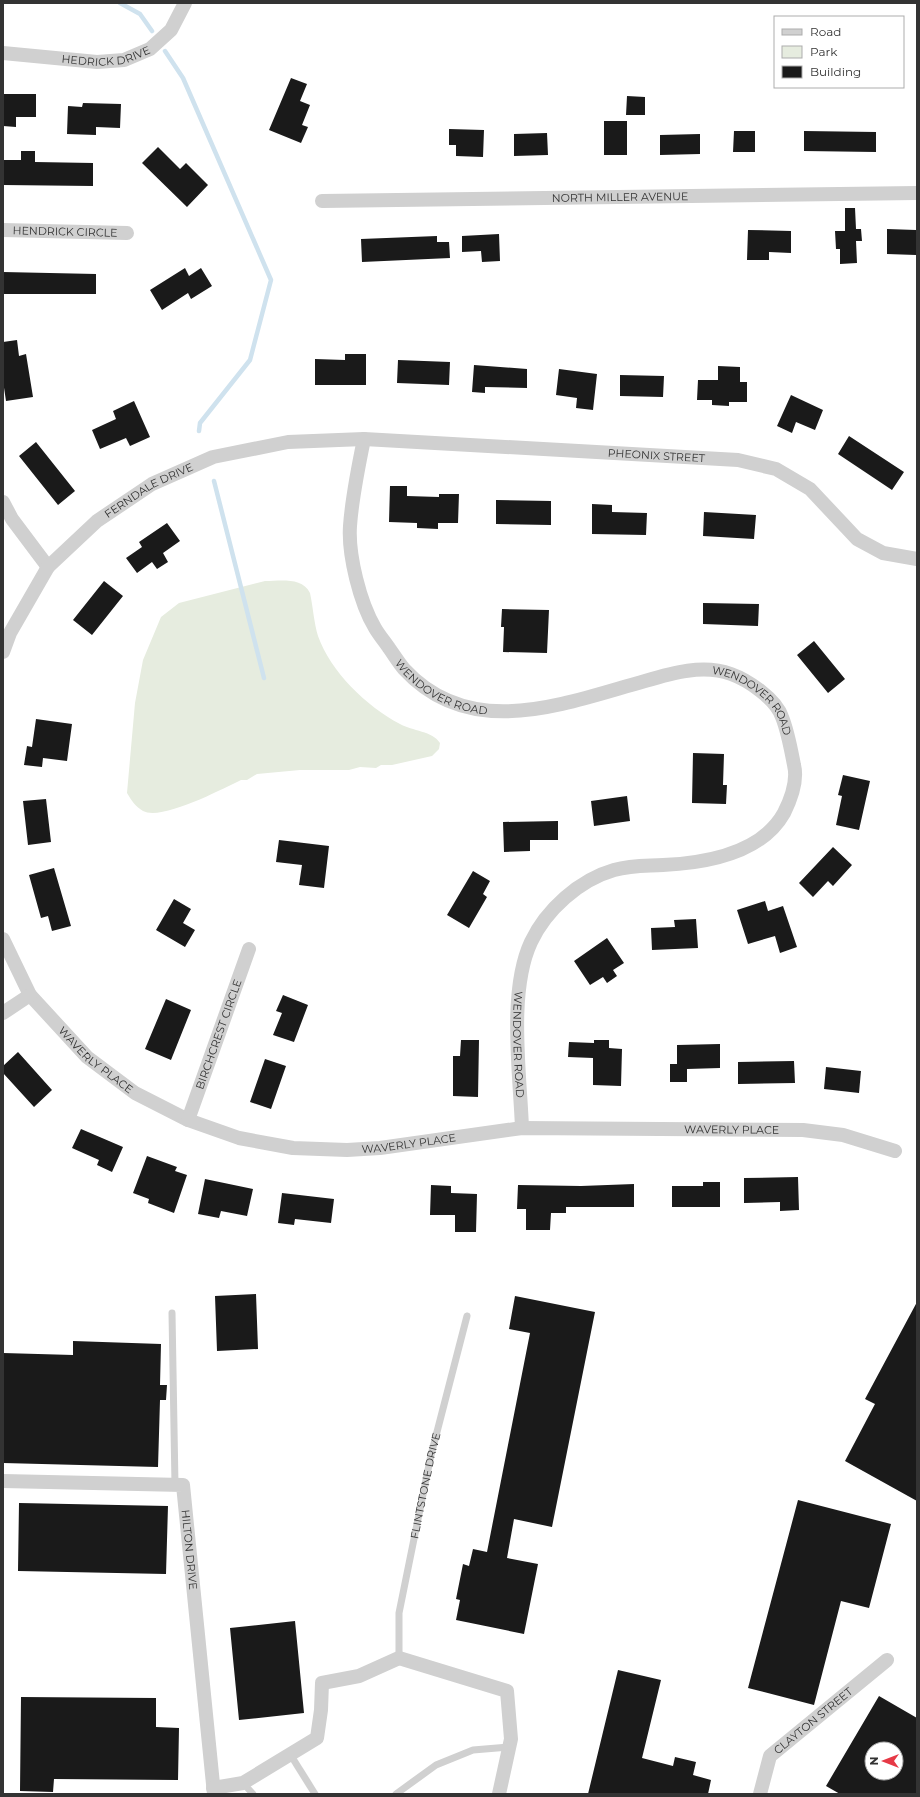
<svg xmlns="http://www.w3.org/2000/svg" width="920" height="1797" viewBox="0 0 920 1797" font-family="Montserrat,sans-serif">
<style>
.green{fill:#e6ecdf}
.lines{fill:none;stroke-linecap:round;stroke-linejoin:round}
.stream{stroke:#cfe2ee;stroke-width:4.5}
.building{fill:#1a1a1a;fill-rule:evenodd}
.lane{stroke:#d0d0d0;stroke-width:7}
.street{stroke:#d0d0d0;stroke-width:14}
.labels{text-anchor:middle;stroke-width:4;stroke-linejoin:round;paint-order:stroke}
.street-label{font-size:11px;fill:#333;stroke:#fff}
</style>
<rect width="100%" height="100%" fill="#fff"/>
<!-- green -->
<path class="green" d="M 265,581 C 281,581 302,577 310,593 C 313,607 314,623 318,636 C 331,672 366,706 400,724 C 412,731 433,731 440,743 L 439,749 L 432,756 L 392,765 L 381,765 L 376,768 L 360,767 L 349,770 L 300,770 L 257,774 L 247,780 L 241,780 C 222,789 162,821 143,811 C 136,807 131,800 127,793 L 135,703 L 143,660 L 161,617 L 179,603 Z"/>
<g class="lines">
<!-- stream -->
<path class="stream" d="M 120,3 L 140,14 L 152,31
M 165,51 L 183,78 L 271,280 L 250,360 L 200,423 L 199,431
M 214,481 L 264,678"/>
</g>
<!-- building -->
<path class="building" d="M 291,78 L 307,84 L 300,101 L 310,105 L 302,125 L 308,127 L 301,143 L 269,130 Z
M 3,94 L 36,94 L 36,117 L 16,117 L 16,127 L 3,126 Z
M 627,96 L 645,97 L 645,115 L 626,115 Z
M 83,103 L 121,104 L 120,128 L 96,127 L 96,135 L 67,134 L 68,106 L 82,107 Z
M 604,121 L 627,121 L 627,155 L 604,155 Z
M 449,129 L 484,130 L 483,157 L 456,156 L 456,145 L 449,145 Z
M 734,131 L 755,131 L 755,152 L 733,152 Z
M 804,131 L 876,132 L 876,152 L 804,151 Z
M 547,133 L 548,155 L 514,156 L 514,134 Z
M 700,134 L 700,154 L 660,155 L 660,135 Z
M 158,147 L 180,169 L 186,163 L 208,185 L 187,207 L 142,163 Z
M 21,151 L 35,151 L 35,162 L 93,163 L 93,186 L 3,185 L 3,160 L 21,160 Z
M 845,208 L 855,208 L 856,229 L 861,229 L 862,241 L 856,241 L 857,263 L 840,264 L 840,249 L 836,249 L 835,231 L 845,231 Z
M 887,229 L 916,230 L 916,255 L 887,254 Z
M 748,230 L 791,231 L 791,253 L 769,252 L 769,260 L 747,260 Z
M 499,234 L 500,261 L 482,262 L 481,251 L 462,252 L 462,236 Z
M 437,236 L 437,242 L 449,242 L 450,258 L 362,262 L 361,239 Z
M 185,268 L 189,276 L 201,268 L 212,286 L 191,299 L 188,293 L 162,310 L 150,290 Z
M 3,272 L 96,274 L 96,294 L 3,294 Z
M 17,340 L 19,356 L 26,354 L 33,397 L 6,401 L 3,381 L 3,342 Z
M 345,354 L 366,354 L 366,385 L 315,385 L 315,359 L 345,360 Z
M 398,360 L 450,362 L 449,385 L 397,383 Z
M 474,365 L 527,369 L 527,388 L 485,387 L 485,393 L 472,392 Z
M 718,366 L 740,367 L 740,382 L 747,382 L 747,402 L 729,402 L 729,406 L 712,405 L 712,400 L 697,400 L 698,380 L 718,380 Z
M 559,369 L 597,374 L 593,410 L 576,408 L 577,398 L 556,395 Z
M 620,375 L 664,376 L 663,397 L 620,396 Z
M 791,395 L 823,410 L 815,430 L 796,422 L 792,433 L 777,426 Z
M 134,401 L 150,437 L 130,446 L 126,438 L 100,449 L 92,430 L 116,419 L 113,411 Z
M 849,436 L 904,472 L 892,490 L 838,454 Z
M 36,442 L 75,491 L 58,505 L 19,456 Z
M 390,486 L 407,486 L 407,496 L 439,497 L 439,494 L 459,494 L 458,523 L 438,523 L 438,529 L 417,528 L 417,523 L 389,522 Z
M 496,500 L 551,501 L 551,525 L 496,524 Z
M 592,504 L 612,505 L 612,512 L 647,513 L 646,535 L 592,534 Z
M 704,512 L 756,515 L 754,539 L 703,536 Z
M 167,523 L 180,541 L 163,553 L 168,562 L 157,569 L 152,562 L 137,573 L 126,558 L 142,547 L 139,542 Z
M 104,581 L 123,596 L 92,635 L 73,620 Z
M 703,603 L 759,604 L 758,626 L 703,624 Z
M 502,609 L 549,610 L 547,653 L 503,652 L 504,627 L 501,627 Z
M 814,641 L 845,679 L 828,693 L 797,655 Z
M 36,719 L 72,724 L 67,761 L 43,758 L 42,767 L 24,765 L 27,746 L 32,747 Z
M 693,753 L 724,754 L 723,785 L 727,785 L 726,804 L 692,803 Z
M 843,775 L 870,781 L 859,830 L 836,825 L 842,796 L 838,795 Z
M 627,796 L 630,821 L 594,826 L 591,801 Z
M 46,799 L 51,842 L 28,845 L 23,801 Z
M 558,821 L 558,840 L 530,840 L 530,851 L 504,852 L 503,822 Z
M 279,840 L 329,846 L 324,888 L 299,885 L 302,865 L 276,862 Z
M 833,847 L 852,865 L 833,886 L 828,881 L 813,897 L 799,883 Z
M 54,868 L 71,926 L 52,931 L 48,916 L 41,918 L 29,875 Z
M 473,871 L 490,881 L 483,894 L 487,897 L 469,928 L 447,915 Z
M 174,899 L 191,909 L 183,923 L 195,930 L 185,947 L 156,930 Z
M 765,901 L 768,911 L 783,906 L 797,947 L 780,953 L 775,936 L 748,944 L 737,910 Z
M 696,919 L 698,948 L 652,950 L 651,928 L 675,927 L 674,920 Z
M 607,938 L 624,963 L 613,970 L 617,976 L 607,983 L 603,977 L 590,985 L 574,961 Z
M 283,995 L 308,1005 L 294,1042 L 273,1035 L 282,1013 L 276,1011 Z
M 166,999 L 191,1010 L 171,1060 L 145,1049 Z
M 461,1040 L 479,1040 L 478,1097 L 453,1096 L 453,1056 L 460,1056 Z
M 594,1040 L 609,1040 L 609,1048 L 622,1049 L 621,1086 L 593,1085 L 593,1058 L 568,1057 L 569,1042 L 594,1043 Z
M 720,1044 L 720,1068 L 687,1069 L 687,1082 L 670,1082 L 670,1064 L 677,1064 L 677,1045 Z
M 18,1052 L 52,1090 L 34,1107 L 3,1073 L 3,1066 Z
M 265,1059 L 286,1066 L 271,1109 L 250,1102 Z
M 794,1061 L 795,1083 L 738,1084 L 738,1062 Z
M 826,1067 L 861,1071 L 859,1093 L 824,1089 Z
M 81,1129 L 123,1147 L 112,1172 L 97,1165 L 99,1160 L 72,1148 Z
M 147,1156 L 177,1167 L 175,1171 L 187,1175 L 174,1213 L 148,1203 L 149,1199 L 133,1193 Z
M 798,1177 L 799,1210 L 780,1211 L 780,1202 L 744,1203 L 744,1178 Z
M 205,1179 L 253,1189 L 247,1216 L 221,1211 L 219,1218 L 198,1214 Z
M 703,1182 L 720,1182 L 720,1207 L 672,1207 L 672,1186 L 703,1186 Z
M 634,1184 L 634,1207 L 566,1207 L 566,1213 L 551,1213 L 550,1230 L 526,1230 L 526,1209 L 517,1209 L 518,1185 L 581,1186 Z
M 431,1185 L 451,1186 L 451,1193 L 477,1194 L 476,1232 L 455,1232 L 455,1215 L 430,1215 Z
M 282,1193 L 334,1199 L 331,1223 L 295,1219 L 294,1225 L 278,1223 Z
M 256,1294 L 258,1349 L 217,1351 L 215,1296 Z
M 515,1296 L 595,1312 L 552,1527 L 514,1519 L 507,1558 L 538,1564 L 524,1634 L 456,1620 L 460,1600 L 456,1599 L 463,1564 L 469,1566 L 473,1549 L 487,1552 L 530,1333 L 509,1329 Z
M 917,1302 L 917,1501 L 845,1461 L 875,1404 L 865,1399 Z
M 73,1341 L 161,1344 L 160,1385 L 167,1385 L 166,1400 L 160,1400 L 158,1467 L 3,1463 L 3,1353 L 73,1355 Z
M 798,1500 L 891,1524 L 869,1608 L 841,1601 L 814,1705 L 748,1688 Z
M 19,1503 L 168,1506 L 166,1574 L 18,1571 Z
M 295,1621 L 304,1713 L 239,1720 L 230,1628 Z
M 618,1670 L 661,1680 L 642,1758 L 673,1766 L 675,1757 L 696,1762 L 693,1775 L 711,1780 L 708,1794 L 588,1794 Z
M 879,1696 L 917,1718 L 917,1794 L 840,1794 L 826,1786 ZM 872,1749 L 896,1749 L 896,1773 L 872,1773 Z
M 21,1697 L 156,1698 L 156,1727 L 179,1728 L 178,1780 L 54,1779 L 53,1792 L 20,1791 Z"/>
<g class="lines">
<!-- lane -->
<g class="lane">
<path d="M 172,1313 L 175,1485"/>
<path id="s1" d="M 399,1658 L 399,1613 L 431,1455 L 467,1316"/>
<path d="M 290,1754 L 315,1794"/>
<path d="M 243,1783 L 253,1794"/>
<path d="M 396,1794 L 436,1765 L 473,1750 L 509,1747"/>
</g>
<!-- street -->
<g class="street">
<path id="s2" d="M 3,53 L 97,62 L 124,60 L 150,49 L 171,30 L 185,3"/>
<path id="s3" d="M 322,201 L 917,193"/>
<path id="s4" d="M 3,230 L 127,233"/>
<path id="s5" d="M 364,439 C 358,468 352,497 350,526 C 348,555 360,603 375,628 C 379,635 385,642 389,648 C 394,655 399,663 404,669 C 471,742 565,703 645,681 C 672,673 703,664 731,674 C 748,680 776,699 782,717 C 788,732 791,750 794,765 C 798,781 791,799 784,813 C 761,854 706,863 663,865 C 645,866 632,865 614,870 C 579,880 546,910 531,942 C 508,991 520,1074 522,1128"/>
<path d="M 3,502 L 12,519 L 48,567"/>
<path id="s6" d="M 3,652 L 10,633 L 48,567 L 97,521 L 152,484 L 213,457 L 288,442 L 364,439 L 738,460 L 776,469 L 810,489 L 857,539 L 883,553 L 917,559"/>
<path id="s7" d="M 3,939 L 30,995 L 87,1057 L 135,1093 L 188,1120 L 239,1138 L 293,1148 L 347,1150 L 380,1148 L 522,1128 L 803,1130 L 843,1135 L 895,1151"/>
<path d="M 3,1013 L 30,995"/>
<path id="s8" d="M 188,1120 L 249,949"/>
<path id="s9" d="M 3,1481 L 183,1485 L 214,1794"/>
<path d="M 213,1788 L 243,1783 L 317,1738 L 321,1710 L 322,1683 L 359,1676 L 399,1658 L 507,1691 L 511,1739 L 499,1794"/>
<path id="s10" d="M 760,1794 L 770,1756 L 887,1660"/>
</g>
</g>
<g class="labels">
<!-- street labels -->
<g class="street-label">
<text dy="4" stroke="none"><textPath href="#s2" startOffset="104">HEDRICK DRIVE</textPath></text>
<text dy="4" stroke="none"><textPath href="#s3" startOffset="298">NORTH MILLER AVENUE</textPath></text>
<text dy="4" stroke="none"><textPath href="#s4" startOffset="62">HENDRICK CIRCLE</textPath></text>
<text dy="4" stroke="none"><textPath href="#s6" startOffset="742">PHEONIX STREET</textPath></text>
<text dy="4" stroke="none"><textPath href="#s6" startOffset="224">FERNDALE DRIVE</textPath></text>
<text dy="4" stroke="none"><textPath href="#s5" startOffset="287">WENDOVER ROAD</textPath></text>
<text dy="4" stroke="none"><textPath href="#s5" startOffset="623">WENDOVER ROAD</textPath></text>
<text dy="4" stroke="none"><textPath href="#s8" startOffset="91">BIRCHCREST CIRCLE</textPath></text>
<text dy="4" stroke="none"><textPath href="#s5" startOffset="1161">WENDOVER ROAD</textPath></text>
<text dy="4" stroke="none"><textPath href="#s7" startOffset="155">WAVERLY PLACE</textPath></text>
<text dy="4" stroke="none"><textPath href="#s7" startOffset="815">WAVERLY PLACE</textPath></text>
<text dy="4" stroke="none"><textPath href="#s7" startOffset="491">WAVERLY PLACE</textPath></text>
<text dy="4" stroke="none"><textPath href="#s1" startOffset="175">FLINTSTONE DRIVE</textPath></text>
<text dy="4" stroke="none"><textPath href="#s9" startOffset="245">HILTON DRIVE</textPath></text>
<text dy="4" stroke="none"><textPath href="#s10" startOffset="95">CLAYTON STREET</textPath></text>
</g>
</g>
<!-- border -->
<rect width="920" height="1797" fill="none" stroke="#333333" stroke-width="8"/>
<!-- legend -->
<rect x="774" y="16" width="130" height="72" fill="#ffffff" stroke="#adadad"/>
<rect x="782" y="29" width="20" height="6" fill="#d0d0d0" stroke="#adadad"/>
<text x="810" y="36" font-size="12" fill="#333333">Road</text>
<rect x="782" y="46" width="20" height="12" fill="#e6ecdf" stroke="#adadad"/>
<text x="810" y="56" font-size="12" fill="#333333">Park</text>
<rect x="782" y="66" width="20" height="12" fill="#1a1a1a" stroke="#adadad"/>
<text x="810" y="76" font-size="12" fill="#333333">Building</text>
<!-- north arrow -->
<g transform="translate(884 1761) rotate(270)"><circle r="19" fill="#ffffff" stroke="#adadad"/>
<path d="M0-3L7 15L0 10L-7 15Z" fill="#e63946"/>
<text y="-6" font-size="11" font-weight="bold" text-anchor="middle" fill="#333333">N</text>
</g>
</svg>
